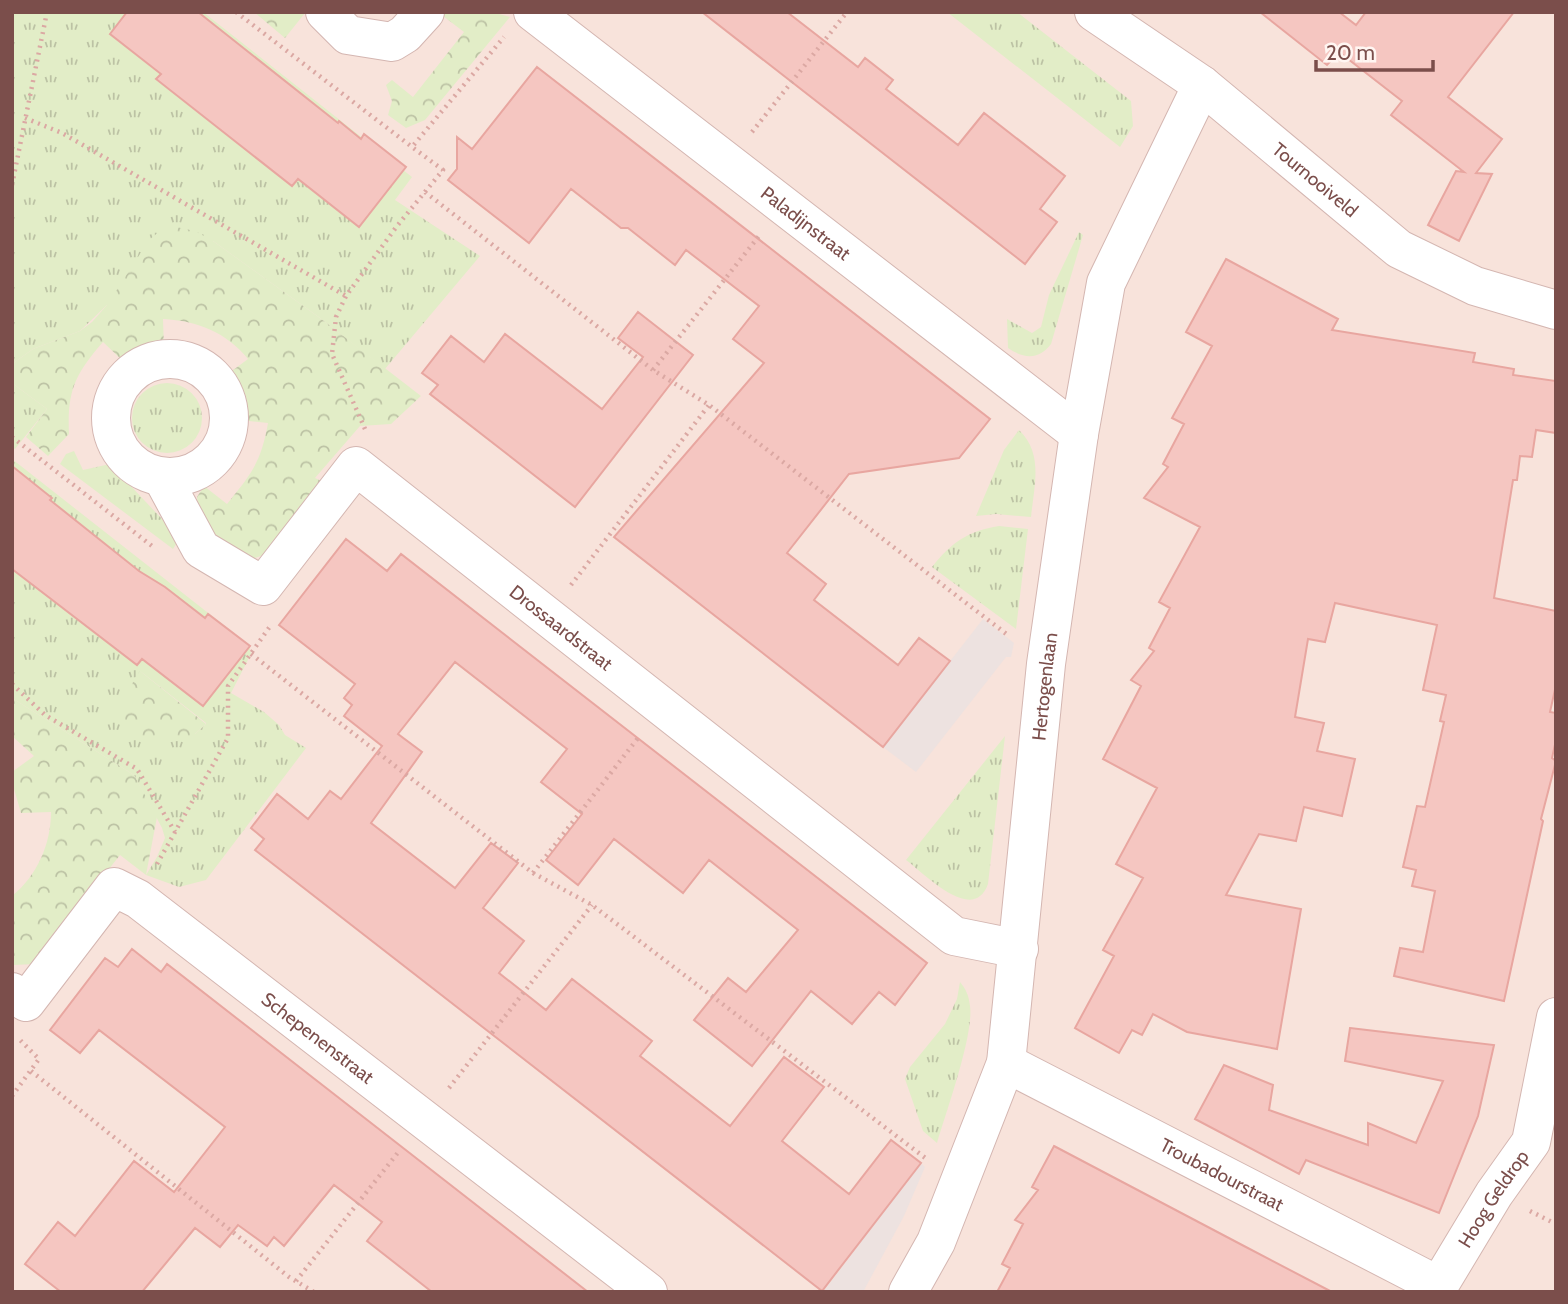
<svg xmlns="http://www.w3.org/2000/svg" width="1568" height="1304" viewBox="0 0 1568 1304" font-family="Cabin,sans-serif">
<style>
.residential{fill:#f8e3db}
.industrial{fill:#ede2e0}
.grass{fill:url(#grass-tufts);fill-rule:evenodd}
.forest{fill:url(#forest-crowns)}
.building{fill:#f5c6c1;stroke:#e8a6a0;stroke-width:2}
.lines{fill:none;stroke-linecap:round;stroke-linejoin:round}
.street-casing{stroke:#d4b6b1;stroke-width:40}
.path{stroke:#dba8a3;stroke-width:4.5;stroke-dasharray:2 5;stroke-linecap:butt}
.street{stroke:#fff;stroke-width:38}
.labels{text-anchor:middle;stroke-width:6;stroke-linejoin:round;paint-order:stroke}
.street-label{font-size:19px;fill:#7b4e4b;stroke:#fff6f2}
</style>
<defs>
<pattern id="grass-tufts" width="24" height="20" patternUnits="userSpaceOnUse" patternTransform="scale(1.75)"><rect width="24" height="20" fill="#e2edc7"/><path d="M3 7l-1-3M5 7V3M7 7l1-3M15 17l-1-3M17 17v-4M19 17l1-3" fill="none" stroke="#bcc2a4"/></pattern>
<pattern id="forest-crowns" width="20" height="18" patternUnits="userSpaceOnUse" patternTransform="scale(1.75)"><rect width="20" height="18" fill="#e2edc7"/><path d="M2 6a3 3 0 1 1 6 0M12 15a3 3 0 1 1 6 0" fill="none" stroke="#bcc2a4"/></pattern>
</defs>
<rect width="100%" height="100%" fill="#fef1eb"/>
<!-- residential -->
<path class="residential" d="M 12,12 L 1556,12 L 1556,1292 L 12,1292 Z"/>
<!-- industrial -->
<path class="industrial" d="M 983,619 L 1014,643 L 1011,657 L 1006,657 L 916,772 L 883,747 Z
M 921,1163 L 925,1167 L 904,1216 L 863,1292 L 823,1292 Z"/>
<!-- grass -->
<path class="grass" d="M 12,12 L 203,12 L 412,177 L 395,200 L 480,256 L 385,369 L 320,318 L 213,241 L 107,305 L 80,331 L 33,349 L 12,364 Z
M 947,12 L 1017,12 L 1131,101 L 1133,126 L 1120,147 Z
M 1079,232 L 1083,235 L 1051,344 C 1039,360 1024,359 1008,348 L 1007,319 L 1032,333 L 1041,327 L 1049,295 Z
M 12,383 L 47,409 L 15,449 L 12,447 Z
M132 418a35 35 0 1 1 70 0a35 35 0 1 1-70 0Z
M 1019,430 C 1044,454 1034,486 1031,517 L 996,514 L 976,516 L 1004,450 Z
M 74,451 L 83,470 L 110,464 L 180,538 L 173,549 L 60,464 L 66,454 Z
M 12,459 L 249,645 L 251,654 L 231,693 L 264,712 L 279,725 L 285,735 L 306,748 L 206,880 L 179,887 L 146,875 L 157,857 L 165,838 L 162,828 L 134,775 L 12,698 ZM 140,671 L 206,723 L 206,724 L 195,734 Z
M 999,526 L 1028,529 L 1016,629 L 932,567 C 952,542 968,531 999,526 Z
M 1005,736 L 988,884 C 973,925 925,874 906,860 Z
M 960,982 C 966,989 969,996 970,1006 C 974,1035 946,1112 937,1143 L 923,1131 L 905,1079 L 910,1067 L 945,1024 L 957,999 Z"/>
<!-- forest -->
<path class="forest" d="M 254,12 L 305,12 L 305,13 L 285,38 Z
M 447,12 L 492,12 L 510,17 L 425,120 L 406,128 L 388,115 L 392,101 L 386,85 L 392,80 L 413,97 L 464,32 L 443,16 Z
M 167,225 L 195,231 L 213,241 L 320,318 L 421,396 L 391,424 L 360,426 L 315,478 L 326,483 L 273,548 L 261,556 L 249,560 L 230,553 L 199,518 L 197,497 L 204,486 L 227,504 C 252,473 261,462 268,423 L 239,420 L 234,398 L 225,376 L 248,359 C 226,332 198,321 163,319 L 164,348 L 143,350 L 124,362 L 103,342 C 75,374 67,391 69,434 L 48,456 L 26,437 L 47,409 L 12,383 L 12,364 L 33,349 L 80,331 L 92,322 L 107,305 L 149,240 Z
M 140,671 L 206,724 L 195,734 L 193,740 C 163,744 109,740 127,696 C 131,687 134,678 140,671 Z
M 12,698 L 134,775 L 157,817 L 146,875 L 120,855 L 34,964 L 14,965 L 12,963 L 12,896 C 37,876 51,844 51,812 L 21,813 L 12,782 L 12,772 L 34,756 L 12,736 Z"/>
<!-- building -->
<path class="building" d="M 127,12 L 198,12 L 338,123 L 339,121 L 361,139 L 364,134 L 406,167 L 359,227 L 298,179 L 292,186 L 156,79 L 161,74 L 110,34 Z
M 702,12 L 787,12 L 858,67 L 865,58 L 893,80 L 886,89 L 958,145 L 984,113 L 1065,176 L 1040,209 L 1057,222 L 1025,264 Z
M 1260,12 L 1339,12 L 1356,25 L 1366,12 L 1514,12 L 1448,97 L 1502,139 L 1476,173 L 1492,174 L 1459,241 L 1428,225 L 1456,171 L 1464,172 L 1391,115 L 1402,101 L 1339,52 L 1327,65 Z
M 537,67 L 990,419 L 959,458 L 849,474 L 787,553 L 826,584 L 814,600 L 898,665 L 919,638 L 950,661 L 883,747 L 614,537 L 764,363 L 733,339 L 759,306 L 686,250 L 675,265 L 628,228 L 621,228 L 571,189 L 529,243 L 448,180 L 457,169 L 457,137 L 472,149 Z
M 1226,259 L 1338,319 L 1332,330 L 1475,353 L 1473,362 L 1514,369 L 1513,375 L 1556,381 L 1556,433 L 1536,430 L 1532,457 L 1520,456 L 1517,480 L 1513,480 L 1494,598 L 1556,611 L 1556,685 L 1550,712 L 1556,713 L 1556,740 L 1552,758 L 1556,761 L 1541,819 L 1543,821 L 1504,1001 L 1394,976 L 1400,948 L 1423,952 L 1435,891 L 1412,886 L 1416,870 L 1403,867 L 1417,806 L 1425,807 L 1444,722 L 1440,721 L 1446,695 L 1423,690 L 1437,625 L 1335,603 L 1325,642 L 1308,639 L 1295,717 L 1324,723 L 1317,751 L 1355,759 L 1342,816 L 1304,807 L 1296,841 L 1259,834 L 1226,895 L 1301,909 L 1277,1049 L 1187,1032 L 1153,1014 L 1142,1035 L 1132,1030 L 1119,1053 L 1075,1028 L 1114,956 L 1103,950 L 1143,878 L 1116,864 L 1157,788 L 1103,759 L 1141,686 L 1131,680 L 1154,651 L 1149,648 L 1170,608 L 1159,602 L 1200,527 L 1144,498 L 1168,467 L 1163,464 L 1184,424 L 1172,418 L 1212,346 L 1186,332 Z
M 638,312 L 693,355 L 575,507 L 430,394 L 438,385 L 422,373 L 451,336 L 484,362 L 505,334 L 602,409 L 643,357 L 618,338 Z
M 12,466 L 52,498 L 50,500 L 139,571 L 165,587 L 205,618 L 208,614 L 250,646 L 203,706 L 142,659 L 137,665 L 12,569 Z
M 346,539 L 387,571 L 401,554 L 927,963 L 895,1005 L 879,992 L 852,1024 L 811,991 L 752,1066 L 694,1020 L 728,978 L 746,992 L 798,930 L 709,860 L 683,893 L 614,839 L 578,885 L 546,860 L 582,814 L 541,782 L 567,749 L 455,662 L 398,734 L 422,752 L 371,823 L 455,888 L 491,843 L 518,863 L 483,908 L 524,941 L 499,973 L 546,1010 L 572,979 L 652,1041 L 640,1056 L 730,1126 L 784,1057 L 824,1087 L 782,1141 L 849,1194 L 891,1140 L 921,1163 L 822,1291 L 255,850 L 264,839 L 251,828 L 277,794 L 308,819 L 330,791 L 341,799 L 382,746 L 344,716 L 352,705 L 344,698 L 355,684 L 279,625 Z
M 132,949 L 161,972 L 167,964 L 588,1292 L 432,1292 L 367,1241 L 382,1222 L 334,1185 L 284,1246 L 274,1237 L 267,1246 L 238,1225 L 220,1247 L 195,1228 L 142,1292 L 61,1292 L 25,1264 L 58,1222 L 75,1236 L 134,1161 L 174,1192 L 225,1127 L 99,1030 L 80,1053 L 50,1030 L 105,958 L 118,967 Z
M 1350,1028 L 1494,1045 L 1478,1116 L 1439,1213 L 1306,1160 L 1299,1174 L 1195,1119 L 1224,1065 L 1273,1085 L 1269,1110 L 1368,1145 L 1368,1123 L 1416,1143 L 1443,1081 L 1345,1061 Z
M 1054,1146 L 1244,1246 L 1332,1292 L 997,1292 L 1010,1268 L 1002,1264 L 1023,1224 L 1015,1220 L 1038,1190 L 1032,1187 Z"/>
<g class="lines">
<defs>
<g id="street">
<path d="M 325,12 L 348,35 L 392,42 L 405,34 L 425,12"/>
<path id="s1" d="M 533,12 L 1079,434"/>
<path id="s2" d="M 1094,12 L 1202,85 L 1399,249 L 1475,286 L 1556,310"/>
<circle cx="170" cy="418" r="59"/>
<path id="s3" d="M 162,477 L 201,549 L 263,586 L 356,466 L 954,936 L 1019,949"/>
<path id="s4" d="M 12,992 L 26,1002 L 114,887 L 138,899 L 648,1292"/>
<path id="s5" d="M 1006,1063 L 1439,1286"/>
<path id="s6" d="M 908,1292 L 936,1242 L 1006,1063 L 1046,664 L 1079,434 L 1106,283 L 1202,85"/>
<path id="s7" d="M 1435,1292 L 1494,1194 L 1531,1142 L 1556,1017"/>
</g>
</defs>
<!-- street casing -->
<use href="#street" class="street-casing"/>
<!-- path -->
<path class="path" d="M 236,12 L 412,147
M 25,118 L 62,133 L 346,296
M 752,132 L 847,12
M 12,185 L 47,12
M 425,192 L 653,370 L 709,405 L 1009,636
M 653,370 L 759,236
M 365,429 L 332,354 L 336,317 L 346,296 L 397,226 L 443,170 L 412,147 L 504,37
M 12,437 L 152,546
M 571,585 L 709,405
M 251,654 L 533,873 L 592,905 L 928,1160
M 12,684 L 45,715 L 137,769 L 175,832
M 157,864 L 228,738 L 228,686 L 271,625
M 533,873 L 638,738
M 31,1071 L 289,1277 L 314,1292
M 449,1088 L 592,905
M 12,1096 L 39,1059 L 20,1040
M 1530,1211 L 1556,1224
M 296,1281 L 400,1150"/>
<!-- street -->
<use href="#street" class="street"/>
</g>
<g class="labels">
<!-- street labels -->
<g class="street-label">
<text dy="7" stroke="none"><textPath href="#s2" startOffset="278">Tournooiveld</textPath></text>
<text dy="7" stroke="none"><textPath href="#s1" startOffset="345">Paladijnstraat</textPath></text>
<text dy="7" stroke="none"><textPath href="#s3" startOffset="567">Drossaardstraat</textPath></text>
<text dy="7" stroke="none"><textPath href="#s6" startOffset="628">Hertogenlaan</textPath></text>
<text dy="7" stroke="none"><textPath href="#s4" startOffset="416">Schepenenstraat</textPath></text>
<text dy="7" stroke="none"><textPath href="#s5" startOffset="243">Troubadourstraat</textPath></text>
<text dy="7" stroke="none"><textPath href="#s7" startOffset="110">Hoog Geldrop</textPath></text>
</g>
</g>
<!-- border -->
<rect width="1568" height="1304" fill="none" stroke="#7b4e4b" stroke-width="28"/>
<!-- scale -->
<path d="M1316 60v10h117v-10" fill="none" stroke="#7b4e4b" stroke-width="3.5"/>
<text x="1326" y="60" font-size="21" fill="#7b4e4b" stroke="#fff6f2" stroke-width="5" paint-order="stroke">20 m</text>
</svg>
